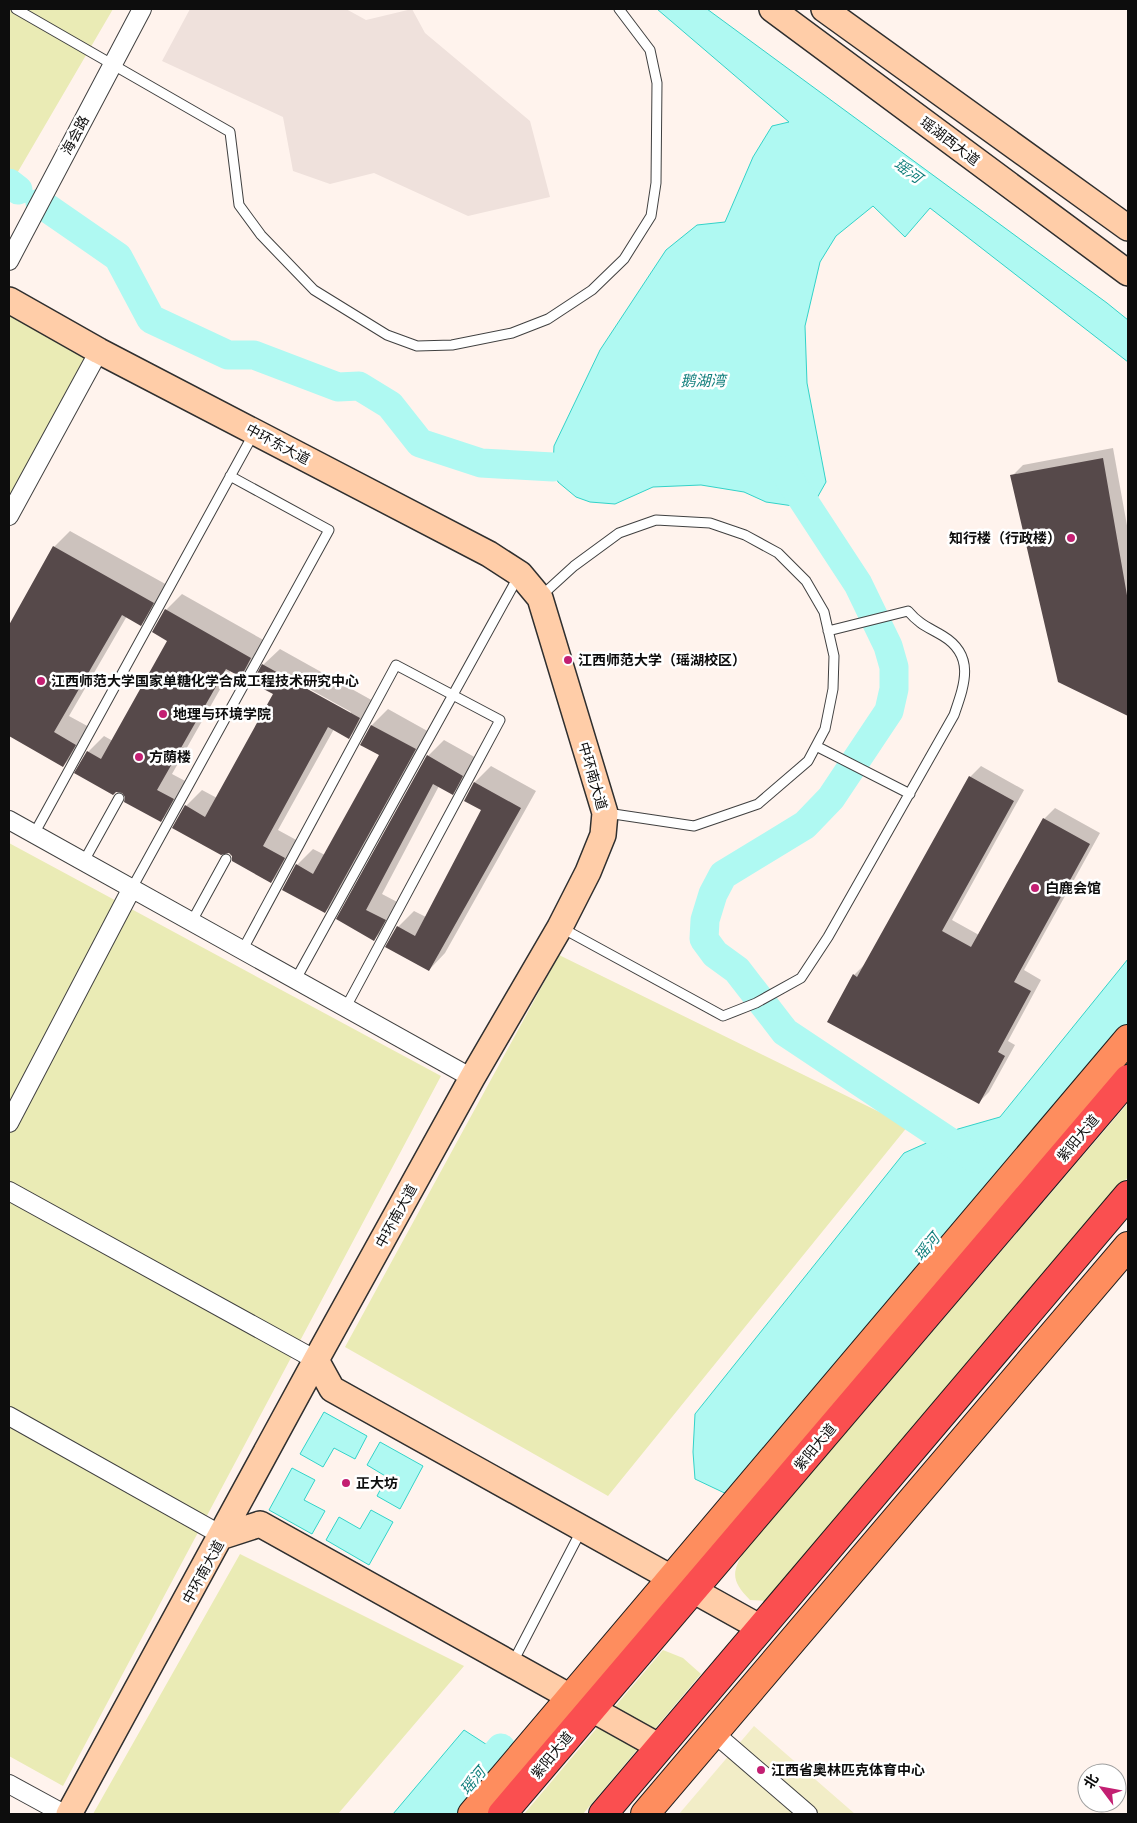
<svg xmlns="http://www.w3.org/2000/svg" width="1137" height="1823" viewBox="0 0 1137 1823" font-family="'Roboto Serif','Noto Sans SC',serif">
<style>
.green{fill:#eaebb5}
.pitch{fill:#f2edc7}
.plaza{fill:#efe1dc}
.water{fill:#aff9f2;stroke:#33d3c9}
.shadow{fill:#0003;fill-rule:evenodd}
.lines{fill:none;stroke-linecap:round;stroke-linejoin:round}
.river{stroke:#aff9f2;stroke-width:29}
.building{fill:#56494a}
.lane-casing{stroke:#404040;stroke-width:11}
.street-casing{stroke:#404040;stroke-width:20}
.secondary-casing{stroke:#2f2f2f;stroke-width:28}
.primary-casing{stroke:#1e1e1e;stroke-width:30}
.highway-casing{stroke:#1e1e1e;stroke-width:30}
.lane{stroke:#fff;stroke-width:9}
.street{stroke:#fff;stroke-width:18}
.secondary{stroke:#ffcda8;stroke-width:25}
.primary{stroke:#fe8d5e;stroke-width:28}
.highway{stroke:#fa4f50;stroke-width:28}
.poi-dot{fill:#c31f72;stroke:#fff;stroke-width:2}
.labels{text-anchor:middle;stroke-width:5;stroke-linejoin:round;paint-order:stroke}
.street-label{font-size:14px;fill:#0d0d0d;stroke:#fff}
.poi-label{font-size:14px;font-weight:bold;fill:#0d0d0d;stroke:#fff;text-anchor:start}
.water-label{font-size:15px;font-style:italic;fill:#117f7c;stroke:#fff}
</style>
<rect width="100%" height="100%" fill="#fff3ed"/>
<!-- green -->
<path class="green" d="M 9,9 L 113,9 L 9,187 Z
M 9,300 L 99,351 L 9,516 Z
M 9,843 L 441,1076 L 63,1786 L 9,1756 Z
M 559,955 L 908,1126 L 608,1496 L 345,1347 Z
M 1128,1103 L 1128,1177 L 769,1601 L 750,1600 C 733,1582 730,1574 744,1552 Z
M 240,1554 L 464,1666 L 338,1814 L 93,1814 Z
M 663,1650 L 683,1658 L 701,1674 L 583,1814 L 524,1814 Z"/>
<!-- pitch -->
<path class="pitch" d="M 754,1726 L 855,1814 L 679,1814 Z"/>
<!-- plaza -->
<path class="plaza" d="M 190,9 L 346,9 L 366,20 L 412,9 L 425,33 L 530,121 L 550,197 L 468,216 L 374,173 L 330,184 L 293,171 L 283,117 L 162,61 Z"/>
<!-- water -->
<path class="water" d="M 657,9 L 707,9 L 1107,303 L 1128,320 L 1128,362 L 930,208 L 905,237 L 873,206 L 836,236 L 820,262 L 805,326 L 807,383 L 826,482 L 817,498 L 800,507 L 766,502 L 744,492 L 701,485 L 653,487 L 615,504 L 590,502 L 576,497 L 558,482 L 553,467 L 554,446 L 600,350 L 666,250 L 697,225 L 725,222 L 753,157 L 772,126 L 789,122 Z
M 1128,959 L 1128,1025 L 733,1497 L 695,1479 L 693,1452 L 695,1414 L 904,1153 L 958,1129 L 1000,1117 Z
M 324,1412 L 367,1436 L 355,1459 L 334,1448 L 323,1467 L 300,1454 Z
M 380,1442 L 423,1466 L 400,1509 L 377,1496 L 387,1477 L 367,1465 Z
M 292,1468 L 315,1480 L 304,1500 L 325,1511 L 312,1534 L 269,1510 Z
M 371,1510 L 393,1522 L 369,1565 L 326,1540 L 339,1517 L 360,1529 Z
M 464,1730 L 512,1761 L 466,1814 L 393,1814 Z"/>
<!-- shadow -->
<path class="shadow" d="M 1113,448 L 1128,531 L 1128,714 L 1059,681 L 1012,476 L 1023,465 Z
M 70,531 L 169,586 L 157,608 L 141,625 L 127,616 L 69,716 L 91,728 L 79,749 L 63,766 L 9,735 L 9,628 L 54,547 Z
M 182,594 L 267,642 L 257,659 L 241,676 L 231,670 L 172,774 L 189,783 L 177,804 L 161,821 L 127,797 L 88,752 L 104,736 L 113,741 L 169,641 L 166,610 Z
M 280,649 L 375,702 L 365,721 L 349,737 L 334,729 L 278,830 L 300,842 L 287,866 L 271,882 L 233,856 L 186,806 L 202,790 L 217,798 L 274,694 L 263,665 ZM 288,677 L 351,712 L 350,714 L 288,680 Z
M 388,709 L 431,733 L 341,896 L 325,912 L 297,865 L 313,849 L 325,855 L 380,754 L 362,744 L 372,725 Z
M 444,740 L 478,759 L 469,777 L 453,793 L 439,786 L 382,894 L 401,904 L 390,923 L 374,939 L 338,919 L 428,756 Z
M 491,766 L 536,791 L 445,953 L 429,970 L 398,927 L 414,911 L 426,917 L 483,809 L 466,800 L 475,782 Z
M 981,766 L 1024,790 L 952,920 L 979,935 L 1044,819 L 1055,808 L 1100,833 L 1024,970 L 1041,980 L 1008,1041 L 1015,1045 L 989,1092 L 979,1102 L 854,975 L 865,964 L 970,777 Z"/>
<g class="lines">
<!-- river -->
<path class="river" d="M 9,183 L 18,190
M 40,203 L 118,257 L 151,319 L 228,355 L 254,355 L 338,387 L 359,386 L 390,405 L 420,443 L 481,463 L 553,467
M 784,471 L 858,584 L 888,646 L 894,667 L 894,689 L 889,711 L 831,798 L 805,825 L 723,875 L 713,894 L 705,920 L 704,939 L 715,954 L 737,970 L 785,1032 L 974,1158
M 445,1814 L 501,1748"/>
</g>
<!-- building -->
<path class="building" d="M 1103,458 L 1128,601 L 1128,716 L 1058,682 L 1010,475 Z
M 53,546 L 154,603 L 141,626 L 122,615 L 54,732 L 76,745 L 63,767 L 9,736 L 9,625 Z
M 165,609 L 251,658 L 241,677 L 226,669 L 157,790 L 174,799 L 161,822 L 124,802 L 125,797 L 122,793 L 116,792 L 113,795 L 74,773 L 87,751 L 101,759 L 167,641 L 152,632 Z
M 262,664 L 360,718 L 349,739 L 328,727 L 263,846 L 285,858 L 271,883 L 232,861 L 232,856 L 229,853 L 221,855 L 172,828 L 185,805 L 205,817 L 273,694 L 252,683 Z
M 371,725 L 416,749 L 325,913 L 282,890 L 296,864 L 313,874 L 379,755 L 360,745 Z
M 427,755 L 463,776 L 453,795 L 433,784 L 366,910 L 386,920 L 374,941 L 336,919 Z
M 969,776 L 1014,801 L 942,931 L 971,947 L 1043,818 L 1090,844 L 1014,982 L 1031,991 L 998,1052 L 1005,1056 L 979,1104 L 827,1022 L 853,974 L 857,977 Z
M 474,782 L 521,808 L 429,971 L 385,947 L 397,926 L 415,936 L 481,810 L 464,801 Z"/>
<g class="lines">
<defs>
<path id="lane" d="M 16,9 L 230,132 L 239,205 L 261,235 L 314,290 L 387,335 L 417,346 L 452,345 L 512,333 L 548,319 L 592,290 L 624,259 L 651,216 L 656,183 L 657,83 L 650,50 L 619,9
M 540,597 L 574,566 L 619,533 L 656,520 L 710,523 L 745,535 L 778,553 L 806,581 L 824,612 L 834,656 L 833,689 L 825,729 L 808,761 L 758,804 L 694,826 L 607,813
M 816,746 L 910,794
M 34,834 L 254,433
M 84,861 L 119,798
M 132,888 L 329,530 L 230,476
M 192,921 L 226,859
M 560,927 L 723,1016 L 756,1003 L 801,978 L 828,937 L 954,715 C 964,686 976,656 943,636 C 928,627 920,625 908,611 L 828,631
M 243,949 L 396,665 L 500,720 L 346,1007
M 296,979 L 518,577
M 513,1662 L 582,1529"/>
<path id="street" d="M 9,261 L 142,9
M 9,516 L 99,351
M 9,820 L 472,1078
M 9,1123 L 132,888
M 9,1191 L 316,1360
M 9,1416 L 223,1536
M 714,1733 L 808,1814
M 9,1784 L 64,1814"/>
<path id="secondary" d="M 772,9 L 1128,273
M 824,9 L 1128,228
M 9,300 L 99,351 L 489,554 L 520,574 L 540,598 L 605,813 L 603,835 L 588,872 L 560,927 L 472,1078 L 316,1360 L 69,1814
M 316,1360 L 332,1389 L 761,1628
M 223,1536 L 260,1524 L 660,1747"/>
<path id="primary" d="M 472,1814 L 1128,1039
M 645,1814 L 1128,1246"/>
<path id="highway" d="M 502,1814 L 1128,1079
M 603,1814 L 1128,1195"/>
</defs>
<!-- lane casing -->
<use href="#lane" class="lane-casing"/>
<!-- street casing -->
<use href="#street" class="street-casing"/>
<!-- secondary casing -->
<use href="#secondary" class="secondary-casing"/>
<!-- primary casing -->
<use href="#primary" class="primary-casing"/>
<!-- highway casing -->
<use href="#highway" class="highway-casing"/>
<!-- lane -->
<use href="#lane" class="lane"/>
<!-- street -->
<use href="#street" class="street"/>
<!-- secondary -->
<use href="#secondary" class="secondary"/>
<!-- primary -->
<use href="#primary" class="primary"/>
<!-- highway -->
<use href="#highway" class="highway"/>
</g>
<!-- markers -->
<g class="poi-dot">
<circle cx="1071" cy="538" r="5"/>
<circle cx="568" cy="660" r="5"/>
<circle cx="41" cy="681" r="5"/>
<circle cx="163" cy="714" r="5"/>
<circle cx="139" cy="757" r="5"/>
<circle cx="1035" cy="888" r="5"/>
<circle cx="346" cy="1483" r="5"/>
<circle cx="761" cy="1770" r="5"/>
</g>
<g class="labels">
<!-- street labels -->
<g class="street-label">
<text transform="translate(75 135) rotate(-62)" y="5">海会路</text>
<text transform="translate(950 141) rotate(37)" y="5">瑶湖西大道</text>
<text transform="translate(278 444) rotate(28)" y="5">中环东大道</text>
<text transform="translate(593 776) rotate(74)" y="5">中环南大道</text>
<text transform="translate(1078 1138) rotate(-50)" y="5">紫阳大道</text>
<text transform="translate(396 1216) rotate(-61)" y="5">中环南大道</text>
<text transform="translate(815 1447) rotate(-50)" y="5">紫阳大道</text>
<text transform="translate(203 1572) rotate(-61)" y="5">中环南大道</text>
<text transform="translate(552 1755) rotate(-50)" y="5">紫阳大道</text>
</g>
<!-- poi labels -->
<g class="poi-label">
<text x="1061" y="543" text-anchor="end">知行楼（行政楼）</text>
<text x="578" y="665">江西师范大学（瑶湖校区）</text>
<text x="51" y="686">江西师范大学国家单糖化学合成工程技术研究中心</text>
<text x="173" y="719">地理与环境学院</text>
<text x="149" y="762">方荫楼</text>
<text x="1045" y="893">白鹿会馆</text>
<text x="356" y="1488">正大坊</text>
<text x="771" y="1775">江西省奥林匹克体育中心</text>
</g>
<!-- water labels -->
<g class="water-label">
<text transform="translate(908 171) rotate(36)" y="5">瑶河</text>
<text x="703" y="386">鹅湖湾</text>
<text transform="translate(927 1247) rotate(-50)" y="5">瑶河</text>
<text transform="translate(473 1781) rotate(-50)" y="5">瑶河</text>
</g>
</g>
<!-- border -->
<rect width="1137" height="1823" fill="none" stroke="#0d0d0d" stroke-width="20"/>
<!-- north arrow -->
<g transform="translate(1102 1788) rotate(302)"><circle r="24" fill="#ffffff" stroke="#9e9e9e"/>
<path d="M0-4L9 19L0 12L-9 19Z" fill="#c31f72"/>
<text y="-8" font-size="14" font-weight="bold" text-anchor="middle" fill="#0d0d0d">北</text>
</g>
</svg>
